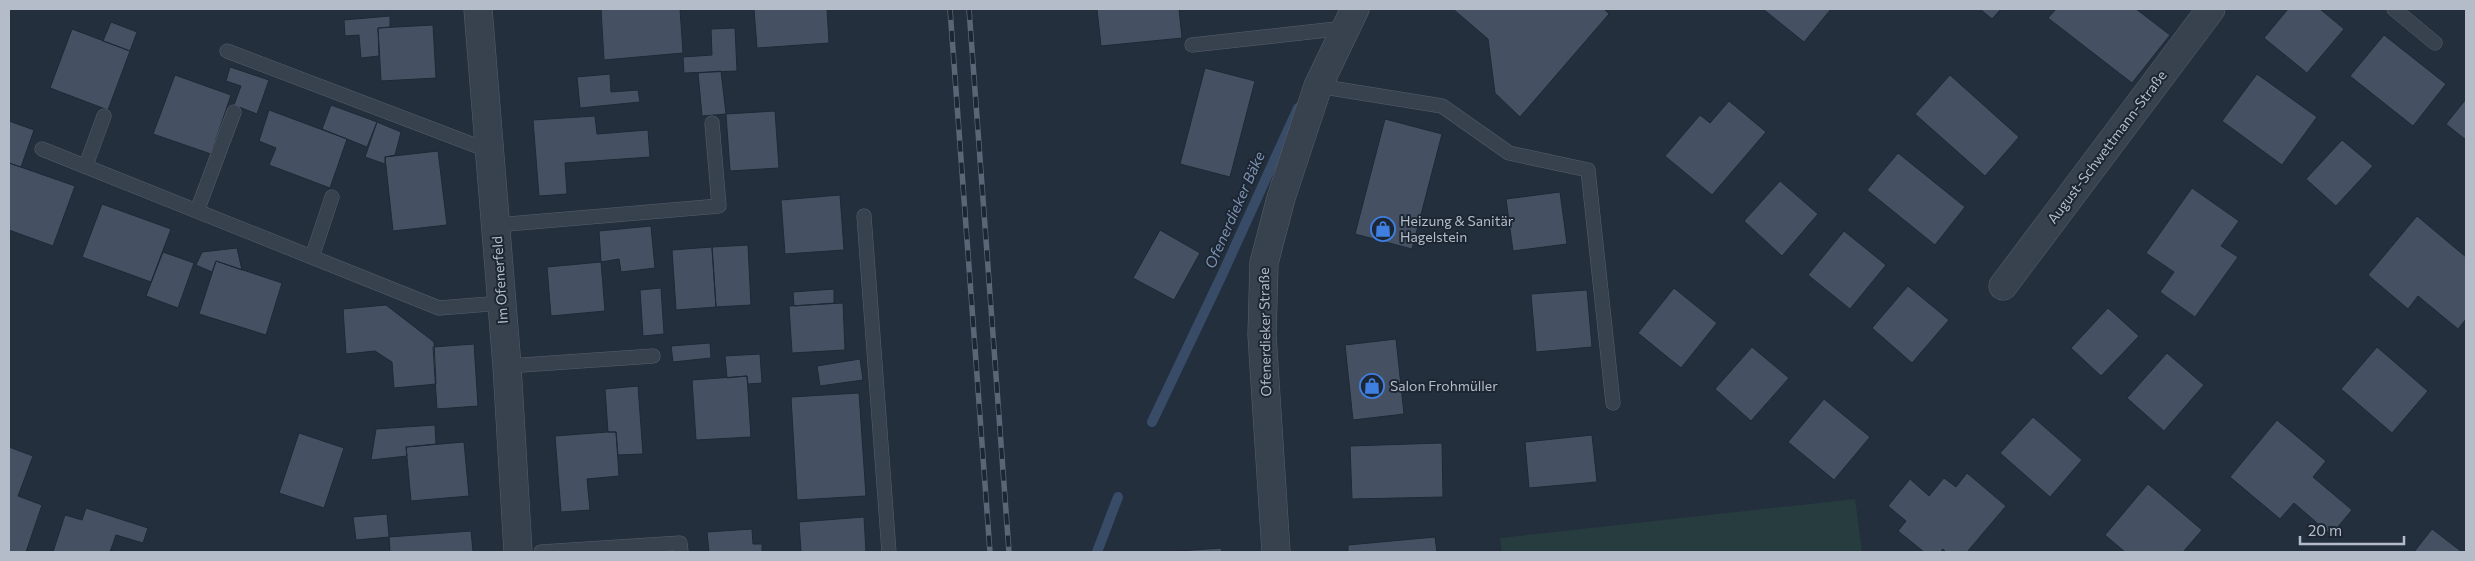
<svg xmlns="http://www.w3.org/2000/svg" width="2475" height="561" viewBox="0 0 2475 561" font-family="Commissioner,sans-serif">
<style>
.green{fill:#263c3f}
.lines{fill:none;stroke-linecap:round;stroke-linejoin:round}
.stream{stroke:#394c67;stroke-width:10}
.building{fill:#455162;stroke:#1f2835}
.lane-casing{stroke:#565f6c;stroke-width:15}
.street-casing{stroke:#565f6c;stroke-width:29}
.lane{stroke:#38414e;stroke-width:14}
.street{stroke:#38414e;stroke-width:28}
.rail-casing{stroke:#5a6575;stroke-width:5.5}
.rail{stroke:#1d2633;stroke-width:4;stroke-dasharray:11;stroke-linecap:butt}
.labels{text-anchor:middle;stroke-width:4;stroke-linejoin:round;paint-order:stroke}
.street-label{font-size:14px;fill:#b4bcc9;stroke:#1d2633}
.poi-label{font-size:14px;fill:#b4bcc9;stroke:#1d2633;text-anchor:start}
.water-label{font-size:15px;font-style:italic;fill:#7c92b1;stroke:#1d2633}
</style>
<rect width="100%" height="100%" fill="#242f3e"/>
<!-- green -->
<path class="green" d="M 1855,499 L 1862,552 L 1502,552 L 1500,538 Z"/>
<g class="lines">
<!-- stream -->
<path class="stream" d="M 1152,422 L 1222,275 L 1298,108
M 1097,552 L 1118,497"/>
</g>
<!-- building -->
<path class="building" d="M 601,9 L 680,9 L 683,53 L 604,60 Z
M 754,9 L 827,9 L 829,43 L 757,48 Z
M 1097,9 L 1179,9 L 1182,38 L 1101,46 Z
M 1453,9 L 1604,9 L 1609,14 L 1520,117 L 1495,93 L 1488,39 Z
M 1763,9 L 1831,9 L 1804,42 Z
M 1980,9 L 2001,9 L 1992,19 Z
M 2056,9 L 2136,9 L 2170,35 L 2132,83 L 2048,18 Z
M 2288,9 L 2320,9 L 2344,29 L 2307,73 L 2264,38 Z
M 390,16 L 390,27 L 378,28 L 379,56 L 361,58 L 359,35 L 345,36 L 344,20 Z
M 111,22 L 137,32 L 130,51 L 103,41 Z
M 433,25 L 436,78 L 381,81 L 378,28 Z
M 735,28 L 737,71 L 684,73 L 683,57 L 712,55 L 711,29 Z
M 72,29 L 130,51 L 108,110 L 50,88 Z
M 2384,35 L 2446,84 L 2413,126 L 2350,76 Z
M 230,67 L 269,80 L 257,114 L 234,105 L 241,86 L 226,81 Z
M 1205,68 L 1255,81 L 1230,177 L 1180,164 Z
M 721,71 L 726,114 L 702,116 L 698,73 Z
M 610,74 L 611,92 L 638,90 L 640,102 L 580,108 L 577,77 Z
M 2257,74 L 2317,117 L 2282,165 L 2222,121 Z
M 175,75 L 231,95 L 211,154 L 153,134 Z
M 1950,75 L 2019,137 L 1985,176 L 1915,114 Z
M 2466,99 L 2466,140 L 2446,124 Z
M 1729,101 L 1766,132 L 1712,195 L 1665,156 L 1700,115 L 1710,123 Z
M 331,105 L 377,122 L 367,147 L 322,129 Z
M 269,110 L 347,139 L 330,188 L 269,165 L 276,148 L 259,141 Z
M 775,111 L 779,168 L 730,171 L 726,114 Z
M 595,116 L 597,134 L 648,130 L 650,157 L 565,163 L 567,194 L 539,196 L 533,120 Z
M 1385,119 L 1442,134 L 1412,249 L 1355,234 Z
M 9,121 L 34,130 L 21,167 L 9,163 Z
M 377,122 L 401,132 L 395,155 L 385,157 L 385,164 L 365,157 Z
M 2342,140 L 2373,166 L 2336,206 L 2306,179 Z
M 438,151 L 447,225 L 393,231 L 385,157 Z
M 1898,153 L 1965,207 L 1935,245 L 1867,190 Z
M 9,163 L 75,186 L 53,246 L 9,230 Z
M 1780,181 L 1818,214 L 1782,256 L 1744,221 Z
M 2192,188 L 2239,221 L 2221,246 L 2238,257 L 2195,317 L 2160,292 L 2174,272 L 2146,253 Z
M 1560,192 L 1567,244 L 1513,251 L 1506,199 Z
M 840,195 L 844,250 L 785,254 L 781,200 Z
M 102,204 L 171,229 L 151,282 L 82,257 Z
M 2417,216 L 2466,257 L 2466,319 L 2458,329 L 2418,296 L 2408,309 L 2368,275 Z
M 651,226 L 655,268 L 621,272 L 619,259 L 601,262 L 599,231 Z
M 1160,230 L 1200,253 L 1174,300 L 1133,278 Z
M 1844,231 L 1886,265 L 1850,309 L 1808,275 Z
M 748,245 L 751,305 L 716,307 L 712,247 Z
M 712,247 L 716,307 L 676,310 L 672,250 Z
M 237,248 L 242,270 L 216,261 L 212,272 L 196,265 L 202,252 Z
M 163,252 L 194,263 L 178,308 L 146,296 Z
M 216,261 L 282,283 L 266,335 L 199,314 Z
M 601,262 L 605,311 L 551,316 L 547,267 Z
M 1908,286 L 1949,320 L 1912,363 L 1872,328 Z
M 661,288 L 664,334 L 643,336 L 640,290 Z
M 1674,288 L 1717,323 L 1681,368 L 1638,333 Z
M 834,289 L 834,303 L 794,306 L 793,292 Z
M 1587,290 L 1592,347 L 1536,352 L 1531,294 Z
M 843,303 L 845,350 L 792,353 L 789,306 Z
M 386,305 L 434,342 L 436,384 L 394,388 L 392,362 L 375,351 L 346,354 L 343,309 Z
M 2108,308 L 2139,336 L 2101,376 L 2071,348 Z
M 1396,339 L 1404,414 L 1353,420 L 1345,345 Z
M 710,343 L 711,358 L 673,362 L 671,346 Z
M 474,344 L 478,406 L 437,409 L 433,347 Z
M 1752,347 L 1789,378 L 1751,421 L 1715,389 Z
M 2377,347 L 2428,391 L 2392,433 L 2341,389 Z
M 2167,353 L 2204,385 L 2164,431 L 2127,398 Z
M 760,354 L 762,383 L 748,384 L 747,376 L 727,378 L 725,356 Z
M 860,359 L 863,380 L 820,386 L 817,366 Z
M 747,376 L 751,437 L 696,440 L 692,380 Z
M 638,386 L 643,454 L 618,455 L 616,432 L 608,432 L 605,389 Z
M 859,393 L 866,496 L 797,500 L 791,397 Z
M 1824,399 L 1870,437 L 1834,480 L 1788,442 Z
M 2033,417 L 2082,460 L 2050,497 L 2000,453 Z
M 2277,420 L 2326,461 L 2313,477 L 2352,510 L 2331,535 L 2294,503 L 2280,519 L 2230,477 Z
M 435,425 L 436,444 L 406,447 L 407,456 L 371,460 L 376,429 Z
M 608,432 L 616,432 L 619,476 L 587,479 L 590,510 L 561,512 L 555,436 Z
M 299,433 L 344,448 L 324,508 L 279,493 Z
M 1592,435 L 1597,482 L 1529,488 L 1525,442 Z
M 464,442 L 469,496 L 411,501 L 406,447 Z
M 1442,443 L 1443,497 L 1352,499 L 1350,446 Z
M 9,447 L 33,456 L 18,496 L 42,505 L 26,552 L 9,552 Z
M 1967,473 L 2006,506 L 1967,552 L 1946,552 L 1943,549 L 1940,552 L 1924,552 L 1898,531 L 1906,521 L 1888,506 L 1910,479 L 1929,496 L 1944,478 L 1956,487 Z
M 2148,484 L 2202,530 L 2183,552 L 2125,552 L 2105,535 Z
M 86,508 L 148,528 L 143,543 L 116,535 L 110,552 L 53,552 L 65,515 L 82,520 Z
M 387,514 L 389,537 L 356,540 L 353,517 Z
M 864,517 L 866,552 L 801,552 L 799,522 Z
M 752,529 L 753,544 L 762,544 L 762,552 L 709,552 L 707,532 Z
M 2432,529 L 2462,552 L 2414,552 Z
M 471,531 L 473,552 L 390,552 L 389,537 Z
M 1435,537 L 1437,552 L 1348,552 L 1348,545 Z
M 1221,548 L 1222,552 L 1165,552 Z"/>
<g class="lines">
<defs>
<path id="lane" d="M 2394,9 L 2435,43
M 1192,45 L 1345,28
M 227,51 L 490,151
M 1318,86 L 1442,106 L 1509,153 L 1588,170 L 1613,403
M 42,149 L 439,308 L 502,303
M 86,165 L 104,116
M 197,211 L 234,112
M 864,216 L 889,552
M 496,225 L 719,206 L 712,123
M 312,257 L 332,197
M 507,366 L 653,356
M 541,552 L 680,543 L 681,552"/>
<path id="street" d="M 478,9 L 507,366 L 518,552
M 2003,286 L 2211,9
M 1276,552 L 1262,335 L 1264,263 L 1281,198 L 1318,86 L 1355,9"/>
</defs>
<!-- lane casing -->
<use href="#lane" class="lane-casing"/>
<!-- street casing -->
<use href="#street" class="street-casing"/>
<!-- lane -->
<use href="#lane" class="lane"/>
<!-- street -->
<use href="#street" class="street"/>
<defs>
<path id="rail" d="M 950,9 L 990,552
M 969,9 L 1009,552"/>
</defs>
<!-- rail casing -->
<use href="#rail" class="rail-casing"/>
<!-- rail -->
<use href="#rail" class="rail"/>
</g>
<!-- icons -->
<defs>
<symbol id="shop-ring" viewBox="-11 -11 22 22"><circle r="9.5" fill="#1d2633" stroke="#3f7fe0" stroke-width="1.5"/><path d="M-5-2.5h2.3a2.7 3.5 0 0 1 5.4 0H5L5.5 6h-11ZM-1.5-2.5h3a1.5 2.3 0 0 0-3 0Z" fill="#3f7fe0"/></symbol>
</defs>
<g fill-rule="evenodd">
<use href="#shop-ring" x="1369" y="215" width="28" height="28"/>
<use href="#shop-ring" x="1358" y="372" width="28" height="28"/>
</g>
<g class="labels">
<!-- street labels -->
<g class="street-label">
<text transform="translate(2107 147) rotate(-53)" y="5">August-Schwettmann-Straße</text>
<text transform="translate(500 280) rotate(-94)" y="5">Im Ofenerfeld</text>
<text transform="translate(1265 332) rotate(-91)" y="5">Ofenerdieker Straße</text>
</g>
<!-- poi labels -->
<g class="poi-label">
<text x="1400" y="226">Heizung &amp; Sanitär<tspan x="1400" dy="16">Hagelstein</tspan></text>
<text x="1390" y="391">Salon Frohmüller</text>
</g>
<!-- water labels -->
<g class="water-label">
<text transform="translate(1235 210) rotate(-66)" y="5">Ofenerdieker Bäke</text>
</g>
</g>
<!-- border -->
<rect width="2475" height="561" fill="none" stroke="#b4bcc9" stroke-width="20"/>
<!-- scale -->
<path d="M2300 536v8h104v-8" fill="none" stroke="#b4bcc9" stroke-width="2.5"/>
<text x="2308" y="536" font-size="15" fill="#b4bcc9" stroke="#1d2633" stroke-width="4" paint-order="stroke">20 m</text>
</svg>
